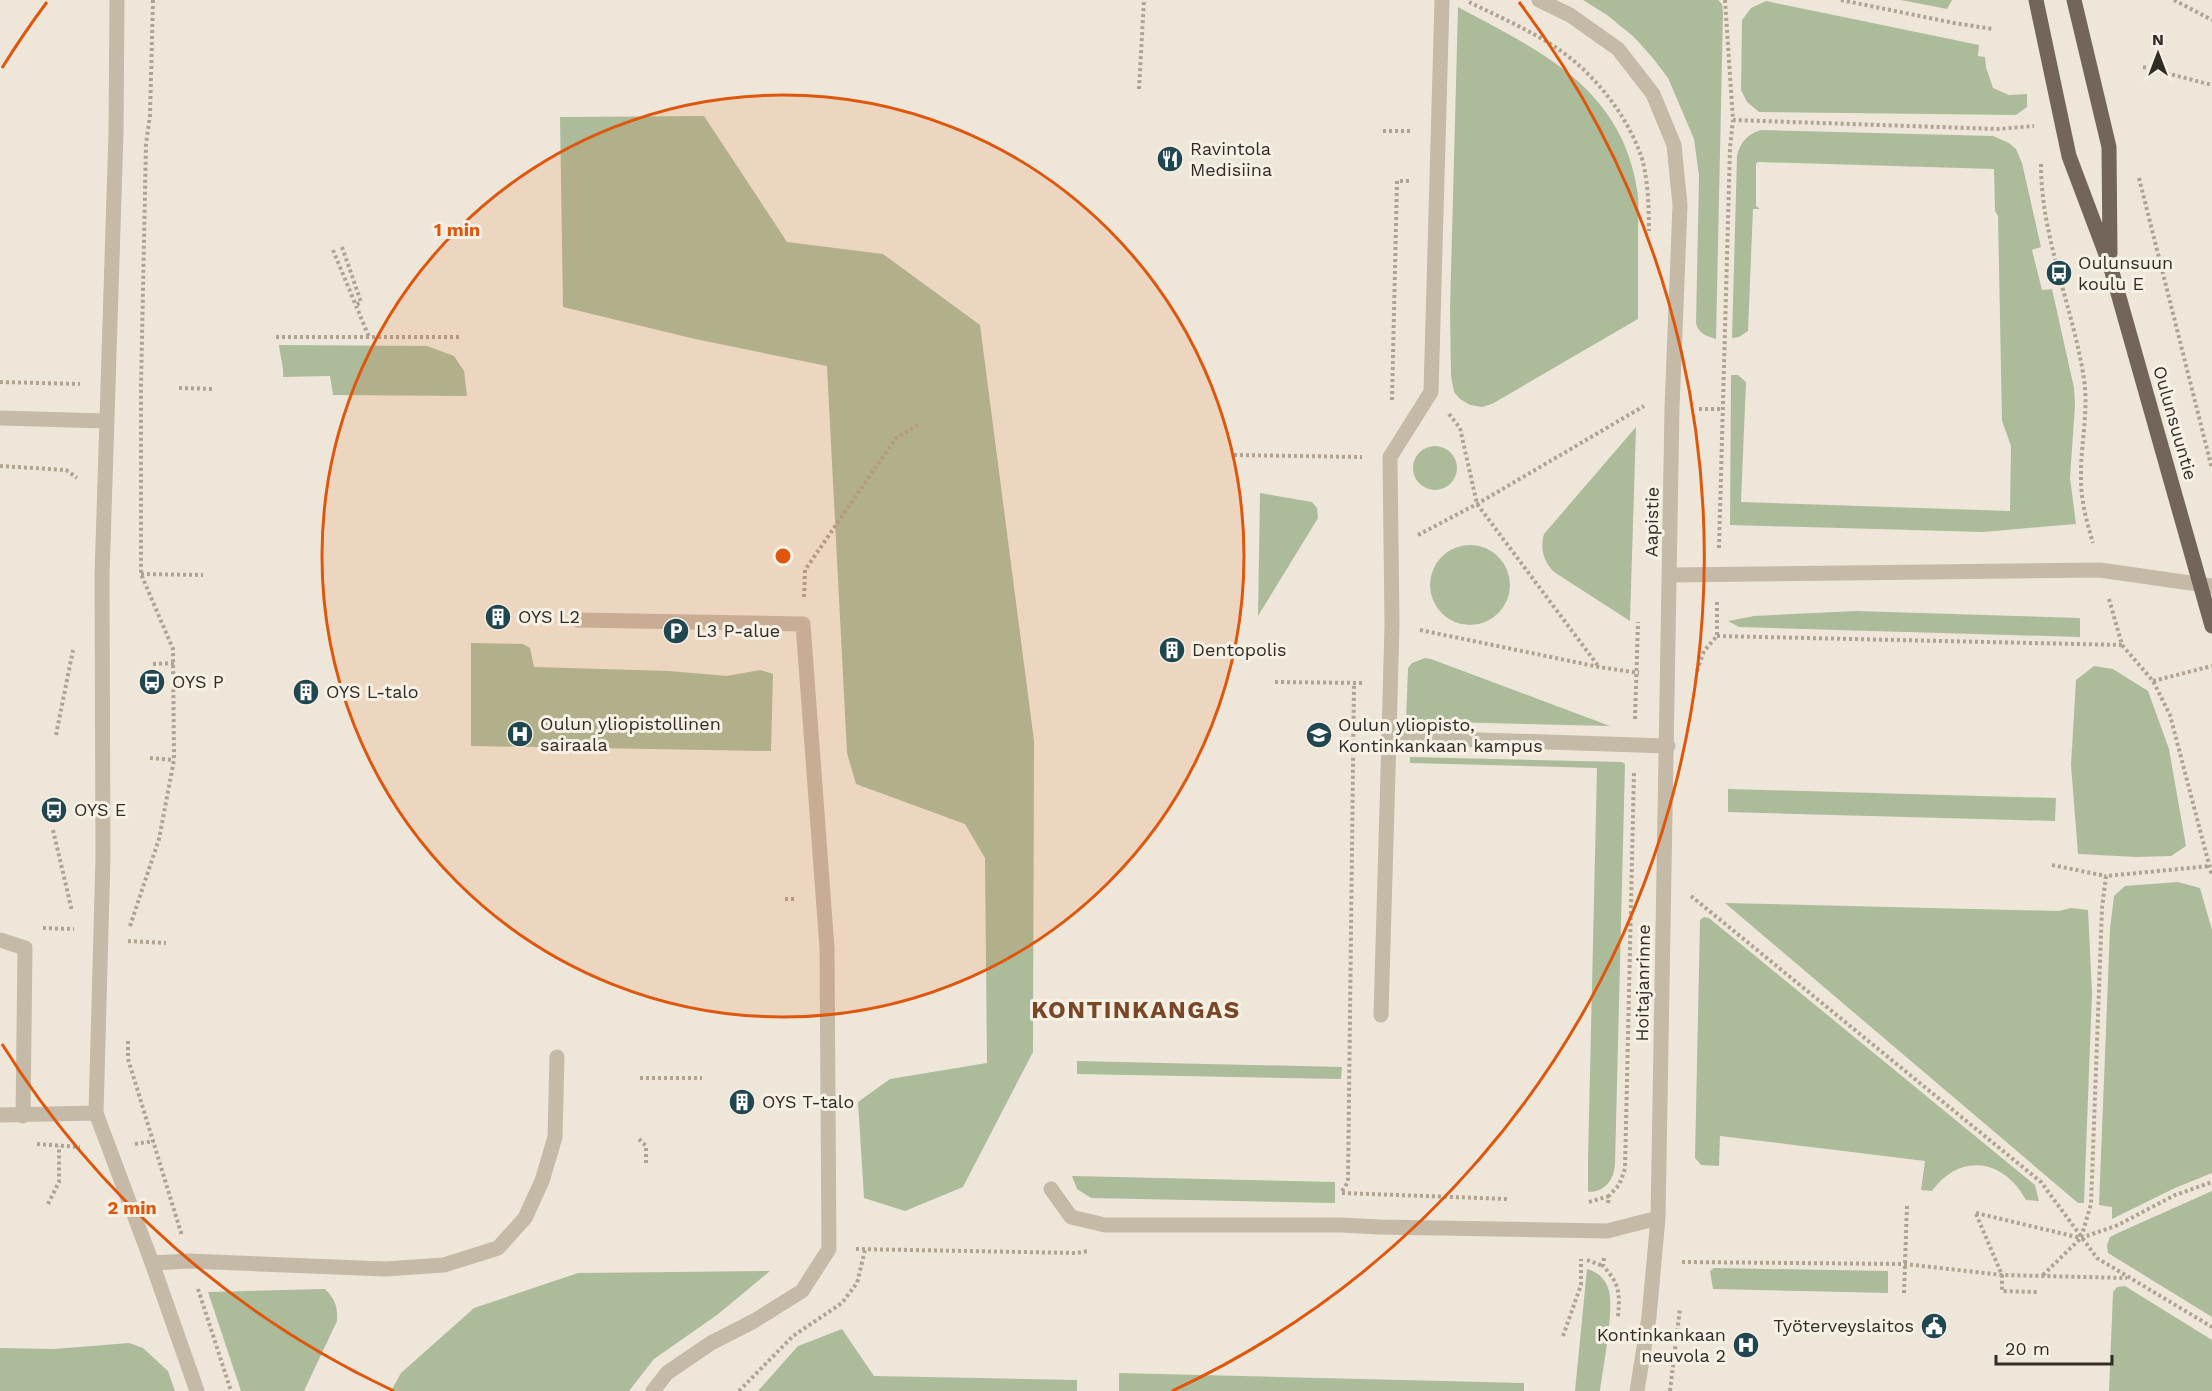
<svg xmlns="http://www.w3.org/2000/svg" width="2212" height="1391" viewBox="0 0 2212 1391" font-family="'Work Sans',sans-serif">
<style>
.green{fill:#acbc9b}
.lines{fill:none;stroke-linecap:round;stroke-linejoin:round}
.path{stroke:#b0a391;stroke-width:4;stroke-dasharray:3 3;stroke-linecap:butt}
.minor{stroke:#c5b9a7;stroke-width:15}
.major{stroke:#736559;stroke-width:15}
.ring{fill:none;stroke:#df570d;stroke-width:3}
.labels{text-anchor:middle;stroke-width:6;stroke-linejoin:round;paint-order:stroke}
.poi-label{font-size:18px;fill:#322c27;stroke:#f7f1e5;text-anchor:start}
.street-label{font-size:18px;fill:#322c27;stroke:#f7f1e5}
.district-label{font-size:24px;font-weight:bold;letter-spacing:1.5px;fill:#794628;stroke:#f7f1e5}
.centre{fill:#df570d;stroke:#f7f1e5;stroke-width:3}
.ring-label{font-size:18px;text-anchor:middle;font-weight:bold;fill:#df570d;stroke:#f7f1e5;stroke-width:6;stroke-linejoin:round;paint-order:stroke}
</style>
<rect width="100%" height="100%" fill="#eee7d9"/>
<!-- green -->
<path class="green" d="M 1583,0 L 1718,0 L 1722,4 L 1723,13 L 1716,339 C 1706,336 1698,333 1696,323 L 1699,176 L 1694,139 L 1668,78 L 1652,57 L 1634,37 L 1607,15 Z
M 1901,0 L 1952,0 L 1947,9 Z
M 1766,1 L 1979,45 L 1978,56 L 1985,57 L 1986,67 L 1993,88 L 2009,95 L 2027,94 L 2027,107 L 2016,115 L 1759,112 L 1747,102 L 1741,90 L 1742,20 L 1751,8 Z
M 1458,7 C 1542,52 1624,89 1638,195 C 1639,209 1638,223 1638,237 C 1638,264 1638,291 1638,319 L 1492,404 L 1482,407 L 1470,405 L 1460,399 L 1454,392 L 1451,376 L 1450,310 Z
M 704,116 L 787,242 L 883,254 L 980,325 L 1034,741 L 1033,1052 L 963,1187 L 905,1211 L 864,1198 L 858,1102 L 890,1079 L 987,1063 L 985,858 L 965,824 L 856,784 L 847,753 L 827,366 L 695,339 L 563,307 L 560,117 Z
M 1761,130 L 1993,136 L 2009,143 L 2016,149 L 2022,163 L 2041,247 L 2032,250 L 2042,290 L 2052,289 L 2074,388 L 2075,405 L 2070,478 L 2076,524 L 1983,532 L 1730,525 L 1731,375 L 1738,375 L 1746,382 L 1741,502 L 2010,511 L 2011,446 L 2002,421 L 1998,216 L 1995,211 L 1994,169 L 1758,162 L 1756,164 L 1756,206 L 1760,209 L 1753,209 L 1748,331 L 1739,337 L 1732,338 L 1737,156 C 1740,143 1747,134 1761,130 Z
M 279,345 L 427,346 L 454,356 L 464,371 L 467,396 L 333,395 L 330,376 L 283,377 C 284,366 280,356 279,345 Z
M 1636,427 L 1630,621 L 1554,572 C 1543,561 1540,548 1544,534 Z
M1413 468a22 22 0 1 1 44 0a22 22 0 1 1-44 0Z
M 1260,493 L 1312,502 L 1317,508 L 1318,518 L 1258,616 Z
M1430 585a40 40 0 1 1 80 0a40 40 0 1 1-80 0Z
M 1856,611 L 2080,618 L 2080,637 L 1739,627 L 1728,621 L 1754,616 Z
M 471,643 L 523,644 L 530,648 L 534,667 L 669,671 L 727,676 L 760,670 L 773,674 L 771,751 L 471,746 Z
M 1425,658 L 1431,659 L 1610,726 L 1406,721 L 1408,668 L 1412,663 Z
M 2094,666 L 2113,669 L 2148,691 L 2169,749 L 2186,846 L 2171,856 L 2137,857 L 2078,854 L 2071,765 L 2076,680 Z
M 1410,757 L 1622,762 L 1625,764 L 1615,1164 C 1614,1180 1605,1192 1588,1192 L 1588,1160 L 1597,768 L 1410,763 Z
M 1728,789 L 2056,798 L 2055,821 L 1728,812 Z
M 2178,882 L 2200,888 L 2212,930 L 2212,1173 L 2175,1188 L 2112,1219 L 2112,1207 L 2099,1205 L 2110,929 L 2114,896 L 2125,886 Z
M 1725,903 L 2059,911 L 2071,908 L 2088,910 L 2092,993 L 2084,1203 L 2078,1203 Z
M 1704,917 L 1709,918 L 2035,1185 L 2039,1201 L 2026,1200 C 2004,1159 1960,1152 1932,1191 L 1921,1190 L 1925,1161 L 1720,1136 L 1719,1166 L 1701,1165 L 1695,1158 L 1700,920 Z
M 1077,1061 L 1342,1067 L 1341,1079 L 1077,1074 Z
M 1072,1176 L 1335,1182 L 1335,1203 L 1091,1198 L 1077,1189 Z
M 2212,1191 L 2212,1317 L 2108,1253 L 2107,1245 L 2110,1237 L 2120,1232 Z
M 1714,1268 L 1888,1271 L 1888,1293 L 1713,1289 L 1710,1271 Z
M 1587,1269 C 1598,1272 1606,1279 1609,1291 C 1614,1310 1603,1369 1600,1391 L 1575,1391 Z
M 770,1271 L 717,1315 L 654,1359 L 629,1391 L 391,1391 L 401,1373 L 474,1308 L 578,1273 Z
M 2125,1286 L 2212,1340 L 2212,1391 L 2109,1391 L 2113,1292 L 2117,1287 Z
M 325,1289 C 335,1299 338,1307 337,1321 L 304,1391 L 241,1391 L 208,1292 Z
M 842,1329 L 874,1376 L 1077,1380 L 1077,1391 L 758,1391 L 798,1346 Z
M 129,1343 L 143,1348 L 168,1371 L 175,1391 L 0,1391 L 0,1348 L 54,1349 Z
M 1119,1373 L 1524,1383 L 1524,1391 L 1119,1391 Z"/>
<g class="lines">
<!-- path -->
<path class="path" d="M 1725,0 L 1733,120 L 1998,129 L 2034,126
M 1841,0 L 1954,23 L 1993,29
M 2174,0 L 2212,20
M 1469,2 C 1497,16 1528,29 1555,47 C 1592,71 1625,112 1640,153 C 1648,173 1649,209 1649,231
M 2143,67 L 2212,85
M 1139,89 L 1144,0
M 1383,131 L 1411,131
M 2041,164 C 2041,238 2073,307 2084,379 C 2089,413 2080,446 2081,480 C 2081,501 2087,523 2093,543
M 2139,178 L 2212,469
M 342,247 L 361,302 L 356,305
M 333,250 L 369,337
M 276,337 L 461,337
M 0,382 L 80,384
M 179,388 L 213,389
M 1392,400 L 1397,181 L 1411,181
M 1699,409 L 1722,409
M 1449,414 L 1460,428 L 1477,504 L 1599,667
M 1234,455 L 1362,457
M 0,466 L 66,470 L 77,478
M 1418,535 L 1477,504 L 1644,406
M 1719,548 L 1730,148 L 1733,120
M 141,574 L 203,575
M 804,597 L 805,570 L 896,438 L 921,423
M 2109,599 L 2122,645 L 2153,681 L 2170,715 L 2212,876
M 1420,630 L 1599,667 L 1639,673
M 1717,636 L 2122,645
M 153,664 L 174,663
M 1697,671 L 1704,651 L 1717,636 L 1717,601
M 2153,681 L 2212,666
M 1275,682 L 1363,683
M 1635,719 L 1638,622
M 56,735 L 73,650
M 150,758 L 174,760
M 53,830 L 72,911
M 2052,865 L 2106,876
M 1691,896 L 2041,1182 L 2097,1258 L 2212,1327
M 785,899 L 796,899
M 130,926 L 159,839 L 174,760 L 173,649 L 141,574 L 141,386 L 146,144 L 150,115 L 153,0
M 43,928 L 74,929
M 128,941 L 166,943
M 128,1041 L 128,1059 L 182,1236
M 640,1078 L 702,1078
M 639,1139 L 646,1146 L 646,1165
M 37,1144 L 80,1147
M 135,1144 L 154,1141
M 1342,1191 L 1348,1182 L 1354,683
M 1342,1193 L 1507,1199
M 1589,1202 L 1609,1196
M 1608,1203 L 1609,1196 L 1619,1185 L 1625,1169 L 1634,772
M 48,1204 L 59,1182 L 59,1146
M 1976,1213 L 2081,1238 L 2118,1225 L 2175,1195 L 2212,1182
M 1976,1214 L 2002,1275 L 2002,1291 L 2037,1292
M 856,1249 L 1076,1253 L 1088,1251
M 1604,1258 L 1603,1266 C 1620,1284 1620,1293 1618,1317
M 1587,1260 L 1603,1266
M 1682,1262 L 1905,1264 L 2002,1275 L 2127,1278
M 2043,1275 L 2081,1238 L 2091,1204 L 2102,908 L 2106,876 L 2210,866
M 198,1289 L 231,1391
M 1904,1293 L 1907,1205
M 1563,1336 L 1581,1285 L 1581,1259
M 739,1391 L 793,1336 L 842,1303 L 857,1283 L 865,1250
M 1670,1391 L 1680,1308"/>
<!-- minor -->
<path class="minor" d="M 117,0 L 116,133 L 102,576 L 103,857 L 96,1113 L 152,1263 L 197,1391
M 1539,0 L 1570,15 L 1618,49 L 1653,94 L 1674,145 L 1680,205 L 1672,408 L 1658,1218 L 1649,1317 L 1637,1391
M 0,418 L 106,421
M 1671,575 L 2100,570 L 2212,586
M 578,620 L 803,624 L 827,948 L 829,1249 L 802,1291 L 754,1321 L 711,1343 L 667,1373 L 653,1391
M 1389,737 L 1392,624 L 1390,457 L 1431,392 L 1442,0
M 0,940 L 25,948 L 23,1116
M 1381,1015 L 1389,737 L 1668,746
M 0,1115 L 96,1113
M 1051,1189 L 1071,1217 L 1105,1225 L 1341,1225 L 1380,1227 L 1607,1231 L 1658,1218
M 152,1263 L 189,1261 L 385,1269 L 444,1265 L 498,1248 L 525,1218 L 542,1181 L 555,1137 L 557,1057"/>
<!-- major -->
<path class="major" d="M 2036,0 L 2069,156 L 2110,265 L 2212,626
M 2074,0 L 2109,147 L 2110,253"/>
</g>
<!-- distance rings -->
<circle cx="783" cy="556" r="461" fill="#df570d" fill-opacity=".12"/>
<g class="ring">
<circle cx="783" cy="556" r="461"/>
<path d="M394 1391A921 921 0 0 1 2 1044M2 68A921 921 0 0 1 47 2M1519 2A921 921 0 0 1 1172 1391"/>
</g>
<!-- icons -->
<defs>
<symbol id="restaurant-disc" viewBox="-11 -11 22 22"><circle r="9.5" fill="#20464f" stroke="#f7f1e5"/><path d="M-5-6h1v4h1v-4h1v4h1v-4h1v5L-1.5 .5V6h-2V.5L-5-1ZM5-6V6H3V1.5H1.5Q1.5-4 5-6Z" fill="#fff"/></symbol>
<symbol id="bus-disc" viewBox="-11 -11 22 22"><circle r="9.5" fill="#20464f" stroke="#f7f1e5"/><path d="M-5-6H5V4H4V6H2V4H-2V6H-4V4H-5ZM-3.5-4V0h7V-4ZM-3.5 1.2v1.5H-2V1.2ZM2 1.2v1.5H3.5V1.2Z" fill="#fff"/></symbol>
<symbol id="building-disc" viewBox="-11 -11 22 22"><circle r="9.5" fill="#20464f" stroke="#f7f1e5"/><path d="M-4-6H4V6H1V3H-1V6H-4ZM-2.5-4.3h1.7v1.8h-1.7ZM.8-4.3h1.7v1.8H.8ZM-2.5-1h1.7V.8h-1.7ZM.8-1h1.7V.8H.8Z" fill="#fff"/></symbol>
<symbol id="parking-disc" viewBox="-11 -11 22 22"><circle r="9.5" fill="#20464f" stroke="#f7f1e5"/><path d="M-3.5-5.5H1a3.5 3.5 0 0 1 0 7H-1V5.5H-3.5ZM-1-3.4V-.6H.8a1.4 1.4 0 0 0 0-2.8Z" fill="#fff"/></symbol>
<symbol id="hospital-disc" viewBox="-11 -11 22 22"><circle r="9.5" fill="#20464f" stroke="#f7f1e5"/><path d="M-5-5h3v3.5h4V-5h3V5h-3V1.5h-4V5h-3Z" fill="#fff"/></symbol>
<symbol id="university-disc" viewBox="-11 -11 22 22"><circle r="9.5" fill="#20464f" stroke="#f7f1e5"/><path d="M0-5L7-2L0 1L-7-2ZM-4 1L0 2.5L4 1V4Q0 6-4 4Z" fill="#fff"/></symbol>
<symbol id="civic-disc" viewBox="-11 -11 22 22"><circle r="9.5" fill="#20464f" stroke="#f7f1e5"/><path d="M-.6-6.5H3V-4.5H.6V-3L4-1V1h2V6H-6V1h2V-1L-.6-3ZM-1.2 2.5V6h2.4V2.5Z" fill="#fff"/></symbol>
</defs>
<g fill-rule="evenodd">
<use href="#restaurant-disc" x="1155" y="144" width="30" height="30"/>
<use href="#bus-disc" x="2044" y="258" width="30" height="30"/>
<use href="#building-disc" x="483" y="602" width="30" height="30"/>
<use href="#parking-disc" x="661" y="616" width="30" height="30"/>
<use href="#building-disc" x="1157" y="635" width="30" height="30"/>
<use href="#bus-disc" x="137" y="667" width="30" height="30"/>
<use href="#building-disc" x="291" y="677" width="30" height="30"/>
<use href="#hospital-disc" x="505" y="719" width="30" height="30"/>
<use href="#university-disc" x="1304" y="720" width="30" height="30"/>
<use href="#bus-disc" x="39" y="795" width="30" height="30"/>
<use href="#building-disc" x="727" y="1087" width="30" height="30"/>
<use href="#civic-disc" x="1919" y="1311" width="30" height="30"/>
<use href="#hospital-disc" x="1731" y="1330" width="30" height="30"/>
</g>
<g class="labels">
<!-- poi labels -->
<g class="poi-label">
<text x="1190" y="155">Ravintola<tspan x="1190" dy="21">Medisiina</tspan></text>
<text x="2078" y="269">Oulunsuun<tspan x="2078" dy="21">koulu E</tspan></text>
<text x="518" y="623">OYS L2</text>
<text x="696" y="637">L3 P-alue</text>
<text x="1192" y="656">Dentopolis</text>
<text x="172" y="688">OYS P</text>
<text x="326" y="698">OYS L-talo</text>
<text x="540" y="730">Oulun yliopistollinen<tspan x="540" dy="21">sairaala</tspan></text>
<text x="1338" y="731">Oulun yliopisto,<tspan x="1338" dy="21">Kontinkankaan kampus</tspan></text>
<text x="74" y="816">OYS E</text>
<text x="762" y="1108">OYS T-talo</text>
<text x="1914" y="1332" text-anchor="end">Työterveyslaitos</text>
<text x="1726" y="1341" text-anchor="end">Kontinkankaan<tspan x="1726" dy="21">neuvola 2</tspan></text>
</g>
<!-- street labels -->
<g class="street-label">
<text transform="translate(2175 423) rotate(74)" y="6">Oulunsuuntie</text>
<text transform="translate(1652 522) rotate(-89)" y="6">Aapistie</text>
<text transform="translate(1643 983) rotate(-89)" y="6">Hoitajanrinne</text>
</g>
<!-- district labels -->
<g class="district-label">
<text x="1136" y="1018">KONTINKANGAS</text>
</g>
</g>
<circle cx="783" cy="556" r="9" class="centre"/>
<g class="ring-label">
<text x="457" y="236">1 min</text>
<text x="132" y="1214">2 min</text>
</g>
<!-- north arrow -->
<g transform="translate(2158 54)" stroke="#f7f1e5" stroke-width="4.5" paint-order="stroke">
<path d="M0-4.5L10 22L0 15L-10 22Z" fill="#322c27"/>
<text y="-9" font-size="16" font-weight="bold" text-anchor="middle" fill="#322c27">N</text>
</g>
<!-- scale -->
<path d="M1996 1355v9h116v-9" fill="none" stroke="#322c27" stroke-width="3"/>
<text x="2005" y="1355" font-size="18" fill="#322c27" stroke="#f7f1e5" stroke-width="4.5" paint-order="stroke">20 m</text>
</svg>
